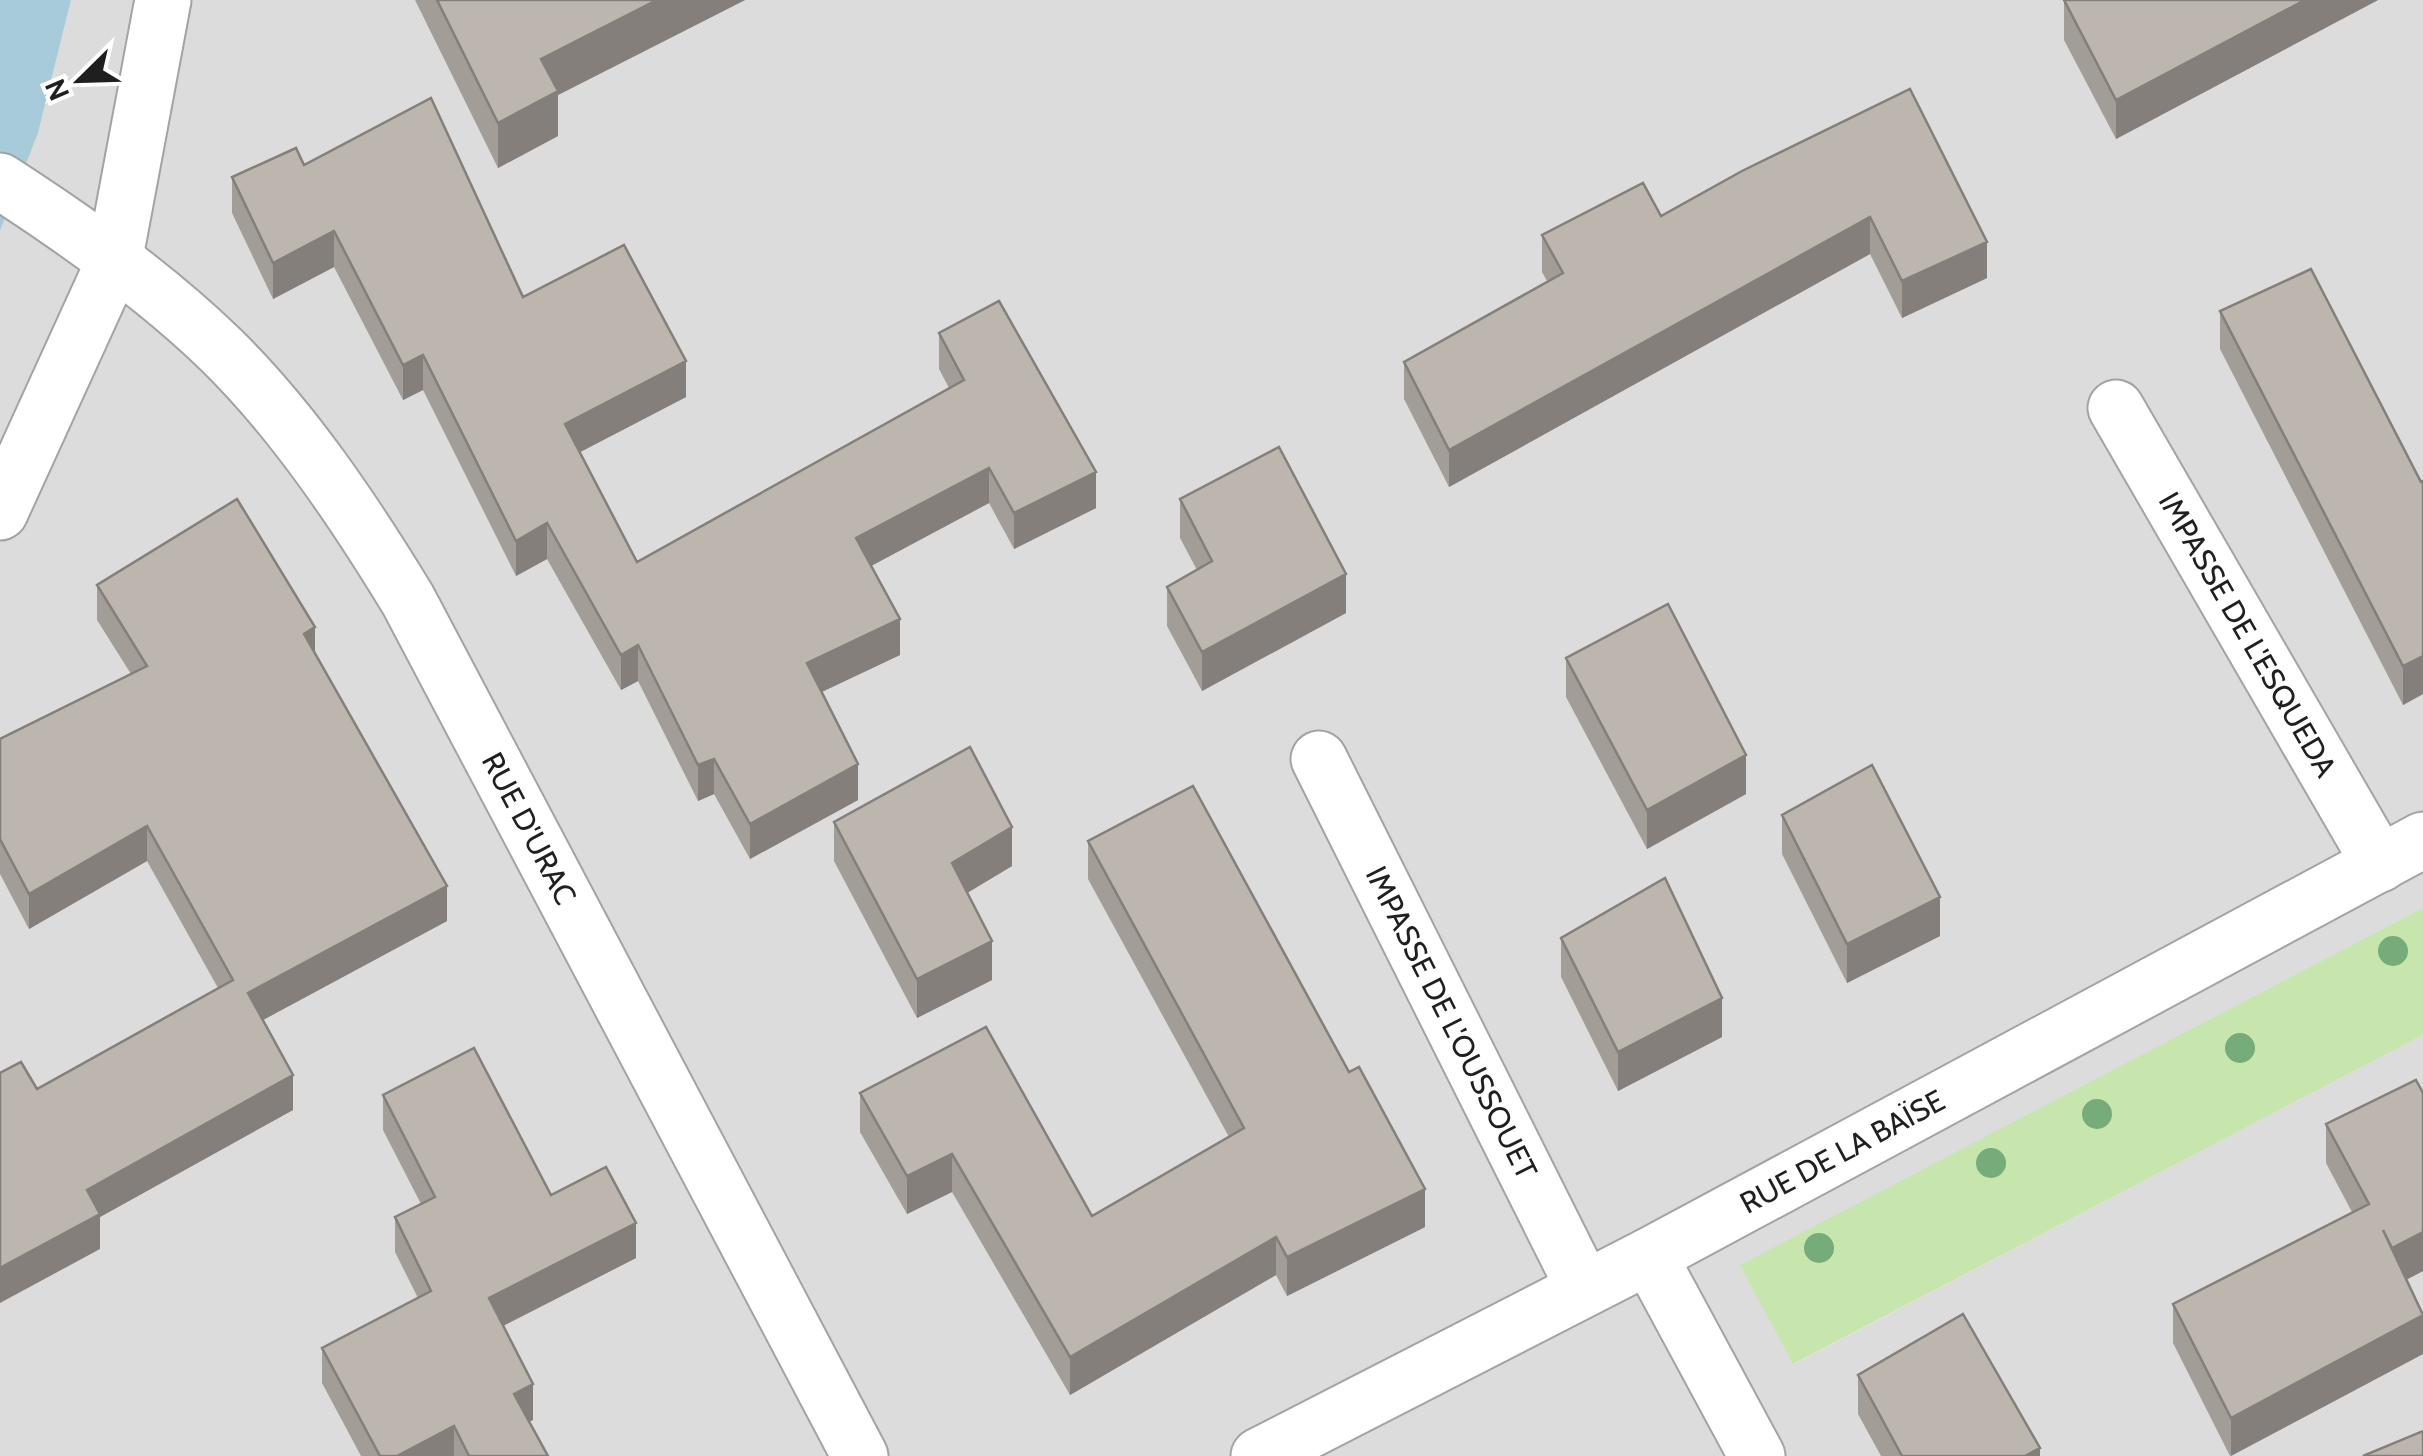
<svg xmlns="http://www.w3.org/2000/svg" width="2423" height="1456" viewBox="0 0 2423 1456" font-family="Cabin,sans-serif">
<style>
.residential{fill:#dddcdc}
.grass{fill:#c6e6ae}
.water{fill:#a8cbda}
.lines{fill:none;stroke-linecap:round;stroke-linejoin:round}
.street-casing{stroke:#a3a3a3;stroke-width:59}
.street{stroke:#fff;stroke-width:55}
.tree{fill:#75ac79}
.wall{fill:#a29d96}
.shaded-wall{fill:#847f7a}
.building{fill:#bcb6af;stroke:#847f7a;stroke-width:2.5}
.labels{text-anchor:middle;stroke-width:8;stroke-linejoin:round;paint-order:stroke}
.street-label{font-size:30px;fill:#1f1f1f;stroke:#fff}
</style>
<rect width="100%" height="100%" fill="#efece5"/>
<!-- residential -->
<path class="residential" d="M 71,0 L 2423,0 L 2423,908 L 1741,1266 L 1794,1364 L 2423,1035 L 2423,1456 L 0,1456 L 0,231 L 38,133 Z"/>
<!-- grass -->
<path class="grass" d="M 2423,908 L 2423,1035 L 1793,1364 L 1740,1265 Z"/>
<!-- water -->
<path class="water" d="M 0,0 L 71,0 L 38,133 L 0,231 Z"/>
<g class="lines">
<defs>
<g id="street">
<path id="s1" d="M 0,181 C 76,230 154,285 220,349 C 293,420 355,513 408,600 L 860,1456"/>
<path id="s2" d="M 2116,408 L 2380,864"/>
<path d="M 0,512 L 114,262 L 163,0"/>
<path id="s3" d="M 1319,759 L 1584,1288"/>
<path d="M 1649,1256 L 1757,1456"/>
<path id="s4" d="M 1259,1456 L 1649,1256 L 2423,840"/>
</g>
</defs>
<!-- street casing -->
<use href="#street" class="street-casing"/>
<!-- street -->
<use href="#street" class="street"/>
</g>
<!-- trees -->
<g class="tree">
<circle cx="2393" cy="951" r="15"/>
<circle cx="2240" cy="1048" r="15"/>
<circle cx="2097" cy="1114" r="15"/>
<circle cx="1991" cy="1163" r="15"/>
<circle cx="1819" cy="1248" r="15"/>
</g>
<!-- wall -->
<path class="wall" d="M 415,0 L 745,0 L 558,95 L 558,136 L 498,168 Z
M 2378,0 L 2116,139 L 2064,40 L 2064,0 Z
M 1910,89 L 1987,278 L 1902,318 L 1870,254 L 1449,487 L 1404,399 L 1404,362 L 1547,281 L 1542,272 L 1542,235 L 1661,216 Z
M 304,165 L 686,397 L 580,452 L 637,562 L 949,388 L 939,369 L 939,333 L 1096,508 L 1014,549 L 989,503 L 871,566 L 900,655 L 821,692 L 858,800 L 750,859 L 714,794 L 698,801 L 638,681 L 621,690 L 547,559 L 516,576 L 423,390 L 403,400 L 334,267 L 273,299 L 232,213 L 232,177 Z
M 2220,311 L 2421,482 L 2423,481 L 2423,694 L 2403,705 L 2220,349 Z
M 1180,499 L 1346,613 L 1202,691 L 1167,626 L 1167,587 L 1197,570 L 1180,538 Z
M 97,585 L 315,654 L 447,921 L 263,1020 L 293,1110 L 100,1217 L 100,1249 L 37,1089 L 218,988 L 147,861 L 29,929 L 0,874 L 0,739 L 131,674 L 97,620 Z
M 1566,658 L 1746,794 L 1647,849 L 1566,697 Z
M 1782,815 L 1940,936 L 1847,983 L 1782,854 Z
M 834,822 L 1012,866 L 967,893 L 992,980 L 917,1018 L 834,861 Z
M 1088,841 L 1425,1227 L 1287,1296 L 1276,1275 L 1070,1395 L 952,1192 L 907,1214 L 860,1132 L 860,1093 L 1092,1216 L 1229,1137 L 1088,879 Z
M 1561,938 L 1722,1037 L 1618,1091 L 1561,977 Z
M 2423,1093 L 2423,1271 L 2406,1280 L 2423,1354 L 2230,1456 L 2173,1343 L 2173,1304 L 2352,1212 L 2326,1163 L 2326,1124 Z
M 383,1095 L 551,1195 L 636,1258 L 503,1326 L 533,1420 L 529,1421 L 548,1456 L 361,1456 L 322,1383 L 322,1348 L 418,1298 L 395,1252 L 395,1217 L 421,1204 L 383,1130 Z
M 1858,1375 L 2040,1456 L 1881,1456 L 1858,1414 Z"/>
<!-- shaded-wall -->
<path class="shaded-wall" d="M 657,0 L 745,0 L 558,95 L 558,136 L 498,168 L 498,123 L 541,59 Z
M 2305,0 L 2378,0 L 2116,139 L 2116,100 Z
M 1870,217 L 1870,254 L 1449,487 L 1449,450 Z
M 334,231 L 334,267 L 273,299 L 273,263 Z
M 1987,242 L 1987,278 L 1902,318 L 1902,281 Z
M 423,355 L 423,390 L 403,400 L 403,365 Z
M 686,361 L 686,397 L 565,460 L 565,424 Z
M 989,468 L 989,503 L 856,574 L 856,538 Z
M 1096,472 L 1096,508 L 1014,549 L 1014,513 Z
M 547,523 L 547,559 L 516,576 L 516,541 Z
M 1346,574 L 1346,613 L 1202,691 L 1202,652 Z
M 900,619 L 900,655 L 807,699 L 807,663 Z
M 315,627 L 315,662 L 304,634 Z
M 638,645 L 638,681 L 621,690 L 621,655 Z
M 2423,656 L 2423,694 L 2403,705 L 2403,666 Z
M 1746,755 L 1746,794 L 1647,849 L 1647,810 Z
M 714,759 L 714,794 L 698,801 L 698,765 Z
M 858,764 L 858,800 L 750,859 L 750,824 Z
M 147,826 L 147,861 L 29,929 L 29,894 Z
M 1012,827 L 1012,866 L 952,902 L 952,863 Z
M 447,886 L 447,921 L 248,1028 L 248,993 Z
M 1940,897 L 1940,936 L 1847,983 L 1847,944 Z
M 992,941 L 992,980 L 917,1018 L 917,979 Z
M 1722,998 L 1722,1037 L 1618,1091 L 1618,1052 Z
M 293,1075 L 293,1110 L 100,1217 L 100,1249 L 0,1303 L 0,1268 L 87,1190 Z
M 952,1154 L 952,1192 L 907,1214 L 907,1176 Z
M 1425,1189 L 1425,1227 L 1287,1296 L 1287,1257 Z
M 636,1223 L 636,1258 L 489,1333 L 489,1298 Z
M 2423,1232 L 2423,1271 L 2392,1287 L 2392,1248 Z
M 1276,1237 L 1276,1275 L 1070,1395 L 1070,1357 Z
M 2423,1315 L 2423,1354 L 2231,1456 L 2231,1418 Z
M 533,1384 L 533,1420 L 514,1429 L 514,1394 Z
M 454,1426 L 454,1456 L 397,1456 Z
M 2040,1448 L 2040,1456 L 2025,1456 Z"/>
<!-- building -->
<path class="building" d="M 437,0 L 657,0 L 541,59 L 558,91 L 498,123 Z
M 2064,0 L 2305,0 L 2116,100 Z
M 1910,89 L 1987,242 L 1902,281 L 1870,217 L 1449,450 L 1404,362 L 1563,273 L 1542,235 L 1643,183 L 1661,216 L 1742,171 Z
M 431,98 L 523,297 L 624,245 L 686,361 L 565,424 L 637,562 L 964,380 L 939,333 L 999,301 L 1096,472 L 1014,513 L 989,468 L 856,538 L 900,619 L 807,663 L 858,764 L 750,824 L 714,759 L 698,765 L 638,645 L 621,655 L 547,523 L 516,541 L 423,355 L 403,365 L 334,231 L 273,263 L 232,177 L 296,148 L 304,165 Z
M 2311,269 L 2421,482 L 2423,481 L 2423,656 L 2403,666 L 2220,311 Z
M 1279,447 L 1346,574 L 1202,652 L 1167,587 L 1212,561 L 1180,499 Z
M 237,499 L 315,627 L 304,634 L 447,886 L 248,993 L 293,1075 L 87,1190 L 100,1214 L 0,1268 L 0,1073 L 21,1062 L 37,1089 L 233,980 L 147,826 L 29,894 L 0,839 L 0,739 L 147,666 L 97,585 Z
M 1668,604 L 1746,755 L 1647,810 L 1566,658 Z
M 970,747 L 1012,827 L 952,863 L 992,941 L 917,979 L 834,822 Z
M 1872,765 L 1940,897 L 1847,944 L 1782,815 Z
M 1193,786 L 1349,1072 L 1359,1067 L 1425,1189 L 1287,1257 L 1276,1237 L 1070,1357 L 952,1154 L 907,1176 L 860,1093 L 986,1027 L 1092,1216 L 1244,1128 L 1088,841 Z
M 1665,878 L 1722,998 L 1618,1052 L 1561,938 Z
M 474,1048 L 551,1195 L 606,1167 L 636,1223 L 489,1298 L 533,1384 L 514,1394 L 548,1456 L 469,1456 L 454,1426 L 397,1456 L 380,1456 L 322,1348 L 431,1291 L 395,1217 L 435,1197 L 383,1095 Z
M 2416,1080 L 2423,1093 L 2423,1232 L 2392,1248 L 2383,1230 L 2423,1315 L 2231,1418 L 2173,1304 L 2369,1204 L 2326,1124 Z
M 1963,1314 L 2040,1448 L 2025,1456 L 1902,1456 L 1858,1375 Z
M 2423,1431 L 2423,1456 L 2363,1456 Z"/>
<g class="labels">
<!-- street labels -->
<g class="street-label">
<text dy="10" stroke="none"><textPath href="#s2" startOffset="262">IMPASSE DE L'ESQUEDA</textPath></text>
<text dy="10" stroke="none"><textPath href="#s1" startOffset="850">RUE D'URAC</textPath></text>
<text dy="10" stroke="none"><textPath href="#s3" startOffset="295">IMPASSE DE L'OUSSOUET</textPath></text>
<text dy="10" stroke="none"><textPath href="#s4" startOffset="658">RUE DE LA BAÏSE</textPath></text>
</g>
</g>
<!-- north arrow -->
<g transform="translate(80 80) rotate(247)" stroke="#ffffff" stroke-width="8" paint-order="stroke">
<path d="M0-8L18 38L0 25L-18 38Z" fill="#1f1f1f"/>
<text y="-15" font-size="28" font-weight="bold" text-anchor="middle" fill="#1f1f1f">N</text>
</g>
</svg>
